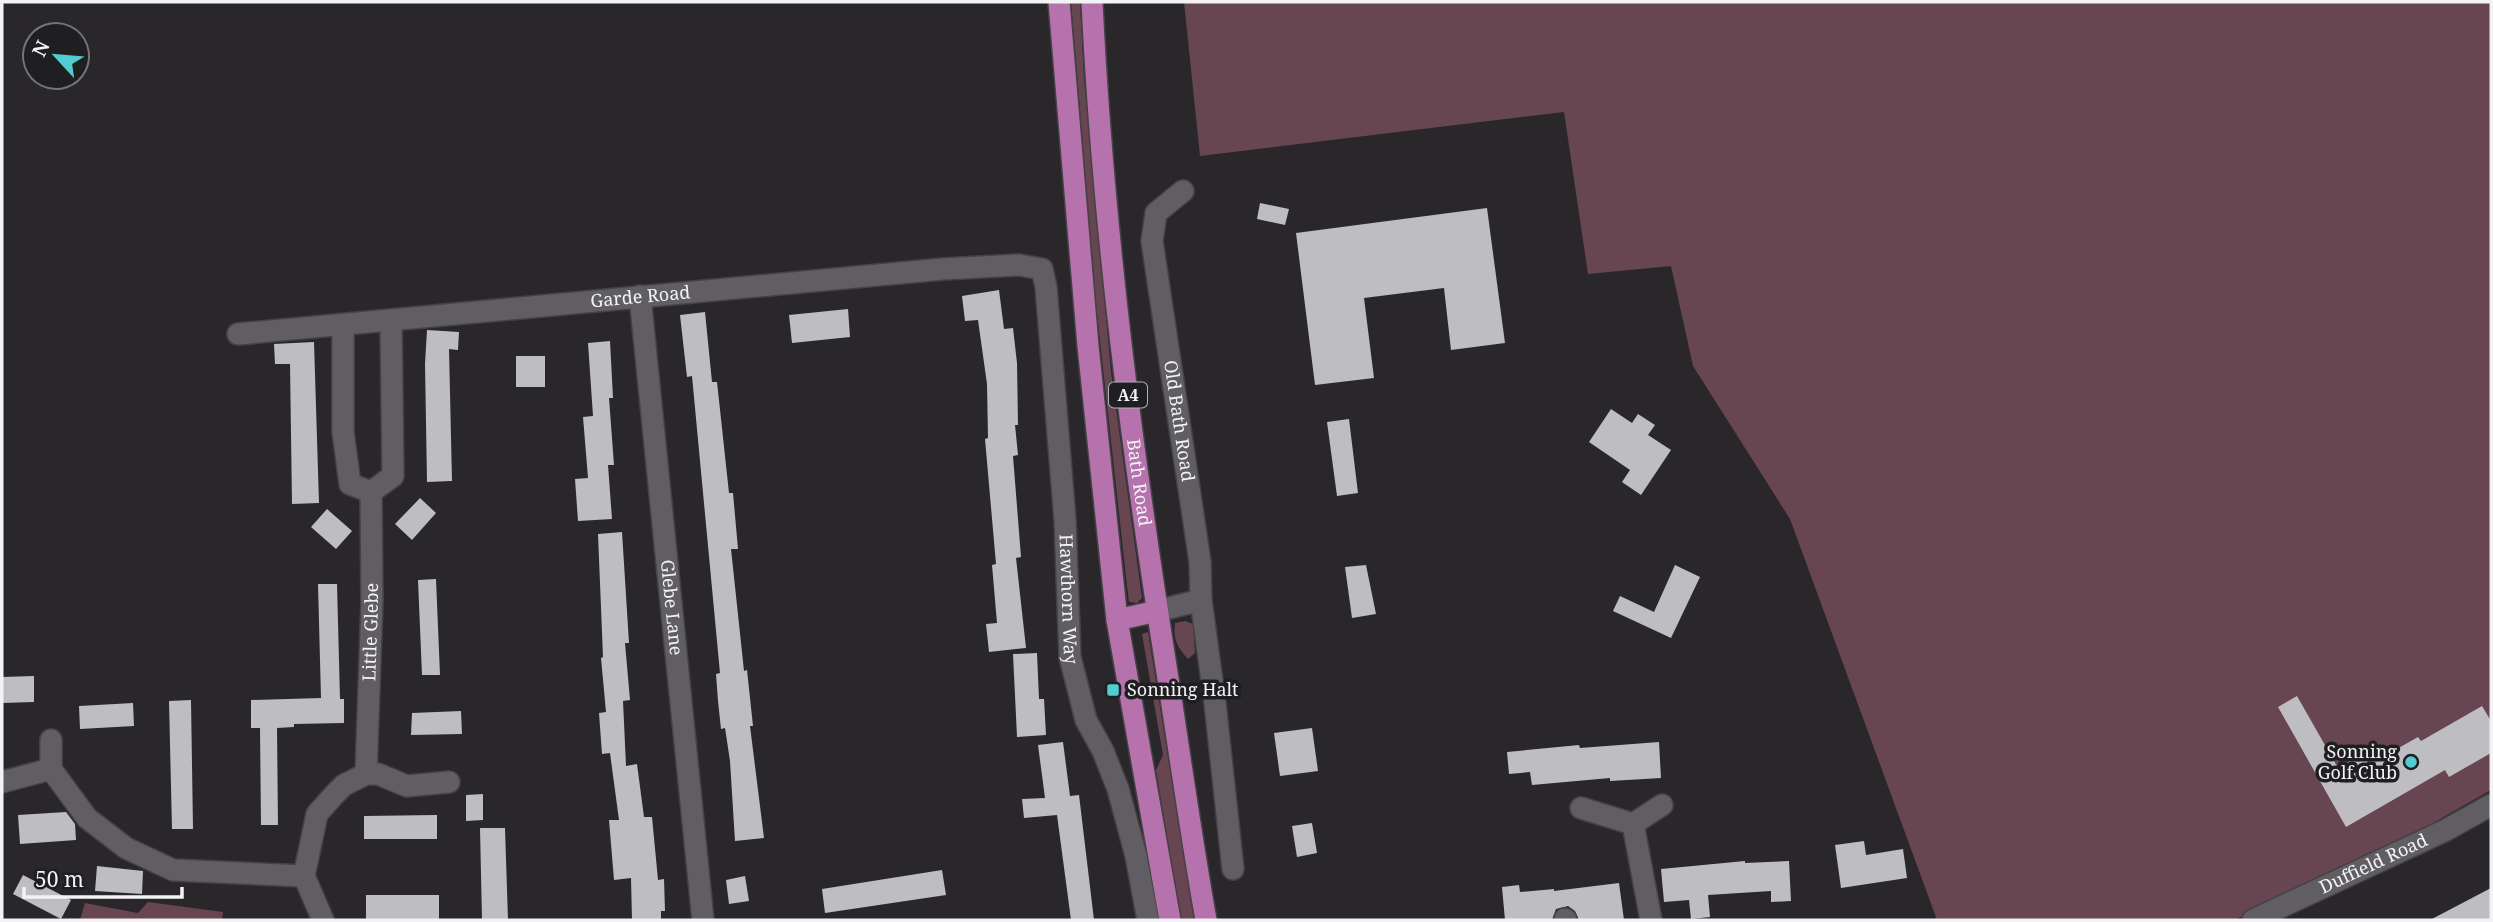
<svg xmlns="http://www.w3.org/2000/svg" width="2493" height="922" viewBox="0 0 2493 922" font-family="'Noto Serif',serif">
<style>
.green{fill:#674551}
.building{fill:#bebec2}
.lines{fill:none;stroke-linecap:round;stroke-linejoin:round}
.minor-casing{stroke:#444244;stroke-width:24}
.major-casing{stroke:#444244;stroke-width:24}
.minor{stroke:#605e62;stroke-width:21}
.major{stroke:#b572ac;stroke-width:21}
.poi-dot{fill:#52ccd0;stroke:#1f1e21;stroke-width:2.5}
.labels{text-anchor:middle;stroke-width:7;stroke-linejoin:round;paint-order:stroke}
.shield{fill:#1f1e21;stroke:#b3b2b5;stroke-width:2}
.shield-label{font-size:16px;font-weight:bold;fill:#f3f2f4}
.street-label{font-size:18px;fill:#f3f2f4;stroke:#1f1e21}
.poi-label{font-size:18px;fill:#f3f2f4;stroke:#1f1e21;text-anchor:start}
</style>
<rect width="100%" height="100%" fill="#29272a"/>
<!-- green -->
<path class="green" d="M 1071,2 L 1080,2 L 1084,79 L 1111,372 L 1142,598 L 1137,603 L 1129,602 L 1127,586 L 1096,304 Z
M 1184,2 L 2491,2 L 2491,790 L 2354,868 L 2234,920 L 1937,920 L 1790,519 L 1693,366 L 1671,266 L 1588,274 L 1564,112 L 1200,156 Z
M 1185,621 L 1193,624 L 1195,653 L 1188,659 C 1177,647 1173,639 1175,623 Z
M 1148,632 L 1194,920 L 1181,920 L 1156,770 L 1163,755 L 1142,634 Z
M 148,902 L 223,912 L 222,920 L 80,920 L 85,903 L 138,913 Z"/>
<!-- building -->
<path class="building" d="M 1260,203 L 1289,209 L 1285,225 L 1257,219 Z
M 1487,208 L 1505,343 L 1451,350 L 1444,288 L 1364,298 L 1374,378 L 1315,385 L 1296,233 Z
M 999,290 L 1004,329 L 1013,328 L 1017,363 L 1018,425 L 1015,425 L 1018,455 L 1013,456 L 1021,557 L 1016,558 L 1026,648 L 989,652 L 986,624 L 997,623 L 992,565 L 996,564 L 985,439 L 988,438 L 987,384 L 978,320 L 965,321 L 962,296 Z
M 848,309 L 850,337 L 792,343 L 789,315 Z
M 705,312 L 712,382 L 717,382 L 729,493 L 733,493 L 738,549 L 731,549 L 744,671 L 747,670 L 753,726 L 750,726 L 764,838 L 735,841 L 730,761 L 725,728 L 721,729 L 718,701 L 716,674 L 720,673 L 692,376 L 687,377 L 680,315 Z
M 427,330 L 459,332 L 458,350 L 449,349 L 452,481 L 427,482 L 425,364 Z
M 610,341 L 613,398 L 609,398 L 614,465 L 608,465 L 612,519 L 578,521 L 575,479 L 588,478 L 583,417 L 593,416 L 588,343 Z
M 314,342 L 319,503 L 292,504 L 290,364 L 275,364 L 274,344 Z
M 516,356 L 545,356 L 545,387 L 516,387 Z
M 1611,409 L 1632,423 L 1638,414 L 1655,425 L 1648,435 L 1671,450 L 1641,495 L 1622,482 L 1630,470 L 1589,442 Z
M 1349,419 L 1358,493 L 1337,496 L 1327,422 Z
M 420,498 L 436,513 L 412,540 L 395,524 Z
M 327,509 L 352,531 L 336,549 L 311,527 Z
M 622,532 L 629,643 L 625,643 L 630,700 L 623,701 L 626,766 L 637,764 L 644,817 L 652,817 L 658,880 L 664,879 L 665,911 L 661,911 L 661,920 L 632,920 L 631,878 L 614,880 L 609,820 L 619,820 L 610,753 L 602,754 L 599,713 L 606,712 L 601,658 L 603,657 L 598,534 Z
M 1366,565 L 1376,614 L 1352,618 L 1345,567 Z
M 1675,565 L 1700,577 L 1671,638 L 1613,611 L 1620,596 L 1654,612 Z
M 436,579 L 440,675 L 422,675 L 418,580 Z
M 318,584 L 337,584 L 340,699 L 344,699 L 344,723 L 294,724 L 294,727 L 277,728 L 278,825 L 261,825 L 260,728 L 251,728 L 251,700 L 321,698 Z
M 1037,653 L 1039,699 L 1044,699 L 1046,735 L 1017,737 L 1013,654 Z
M 34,676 L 34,702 L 2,703 L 2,677 Z
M 2297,696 L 2338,768 L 2370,749 L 2374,756 L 2392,746 L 2395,750 L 2418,737 L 2421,741 L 2482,706 L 2491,721 L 2491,753 L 2449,777 L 2445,770 L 2346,827 L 2278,707 Z
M 191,700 L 193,829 L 172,829 L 169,701 Z
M 133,703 L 134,726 L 80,729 L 79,706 Z
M 461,711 L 462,734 L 411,735 L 412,713 Z
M 1312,728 L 1318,771 L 1280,776 L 1274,733 Z
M 1063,742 L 1070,796 L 1079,795 L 1094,920 L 1071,920 L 1057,815 L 1024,818 L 1022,799 L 1045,798 L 1038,745 Z
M 1659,742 L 1661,778 L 1610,781 L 1610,778 L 1532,785 L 1530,772 L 1509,774 L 1507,752 L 1579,745 L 1580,748 Z
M 483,794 L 483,820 L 466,821 L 466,795 Z
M 66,812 L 75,824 L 76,840 L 20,844 L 18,815 Z
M 437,815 L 437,839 L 364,839 L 364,816 Z
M 1312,823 L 1317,853 L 1297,857 L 1292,826 Z
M 480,828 L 505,828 L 508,920 L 482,920 Z
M 1864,841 L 1866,855 L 1903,849 L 1907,878 L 1841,888 L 1835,845 Z
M 1745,861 L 1745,863 L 1789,861 L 1791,901 L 1771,902 L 1771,891 L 1708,895 L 1710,917 L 1691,919 L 1689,900 L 1664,902 L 1661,869 Z
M 97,866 L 143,871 L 142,894 L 95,891 Z
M 942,870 L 946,895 L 825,913 L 822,889 Z
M 23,875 L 71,900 L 61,919 L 13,894 Z
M 745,876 L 749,901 L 729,904 L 726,880 Z
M 1619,883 L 1624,920 L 1579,920 L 1575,911 L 1568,906 L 1556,909 L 1552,920 L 1505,920 L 1502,887 L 1519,885 L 1520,892 L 1554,889 L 1554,891 Z
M 2491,888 L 2491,920 L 2430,920 Z
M 366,895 L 439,895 L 439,920 L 366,920 Z"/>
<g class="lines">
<defs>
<g id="minor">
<path id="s1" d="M 1183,191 L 1156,213 L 1152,241 L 1200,562 L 1201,600 L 1215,703 L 1233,869"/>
<path id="s2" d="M 640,296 L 703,920"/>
<path d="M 343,325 L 343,432 L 350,484 L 371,492 L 393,476 L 391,320"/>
<path id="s3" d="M 238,334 L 943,269 L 1019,265 L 1042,269 L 1046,287 L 1065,520 L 1070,657 L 1086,720 L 1103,751 L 1118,789 L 1136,856 L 1148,920"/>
<path d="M 1157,611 L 1201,600"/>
<path d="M 51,740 L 51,769 L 87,818 L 126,848 L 173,870 L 304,876"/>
<path id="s4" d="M 366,774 L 372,602 L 371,492"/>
<path d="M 2,782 L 51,769"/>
<path d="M 1581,808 L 1633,824 L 1651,920"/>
<path d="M 1633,824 L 1662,805"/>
<path d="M 1565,919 L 1566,920"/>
<path d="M 323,920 L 304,876 L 317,814 L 334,795 L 344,785 L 366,774 L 378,774 L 407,786 L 449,782"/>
<path id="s5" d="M 2253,920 L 2446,830 L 2491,805"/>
</g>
<g id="major">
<path d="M 1059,2 L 1088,346 L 1117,620 L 1170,920"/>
<path id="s6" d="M 1092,2 C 1103,231 1133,459 1169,685 C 1181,763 1192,842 1206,920"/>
<path d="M 1117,620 L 1157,611"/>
</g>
</defs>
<!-- minor casing -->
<use href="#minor" class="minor-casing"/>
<!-- major casing -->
<use href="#major" class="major-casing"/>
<!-- minor -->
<use href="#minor" class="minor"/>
<!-- major -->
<use href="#major" class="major"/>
</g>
<!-- markers -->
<g class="poi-dot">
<rect x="1106" y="683" width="14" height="14" rx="3.5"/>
<circle cx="2411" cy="762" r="7"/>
</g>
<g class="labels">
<!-- shield labels -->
<rect class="shield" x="1109" y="382.5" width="38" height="25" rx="5"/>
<g class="shield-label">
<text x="1128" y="401">A4</text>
</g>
<!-- street labels -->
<g class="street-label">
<text dy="6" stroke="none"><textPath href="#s3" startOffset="404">Garde Road</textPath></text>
<text dy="6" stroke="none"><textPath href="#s1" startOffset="245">Old Bath Road</textPath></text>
<text dy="6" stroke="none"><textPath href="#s6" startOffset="483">Bath Road</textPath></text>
<text dy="6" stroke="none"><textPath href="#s3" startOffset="1139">Hawthorn Way</textPath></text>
<text dy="6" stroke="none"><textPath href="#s2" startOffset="313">Glebe Lane</textPath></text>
<text dy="6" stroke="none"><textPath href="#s4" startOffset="142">Little Glebe</textPath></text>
<text dy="6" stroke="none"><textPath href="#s5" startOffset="133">Duffield Road</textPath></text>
</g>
<!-- poi labels -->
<g class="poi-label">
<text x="1127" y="696">Sonning Halt</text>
<text x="2397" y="758" text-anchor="end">Sonning<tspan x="2397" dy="21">Golf Club</tspan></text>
</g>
</g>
<!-- border -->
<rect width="2493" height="922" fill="none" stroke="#f3f2f4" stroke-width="7"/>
<!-- north arrow -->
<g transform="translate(56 56) rotate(296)"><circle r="33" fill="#1f1e21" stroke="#747375" stroke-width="2"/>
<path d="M0-5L12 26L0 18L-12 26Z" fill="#52ccd0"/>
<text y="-10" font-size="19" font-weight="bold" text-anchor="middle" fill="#f3f2f4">N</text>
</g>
<!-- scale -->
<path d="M24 887v10h158v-10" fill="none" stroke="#f3f2f4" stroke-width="3.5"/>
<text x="35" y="887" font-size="21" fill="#f3f2f4" stroke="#1f1e21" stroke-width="5" paint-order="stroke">50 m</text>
</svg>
